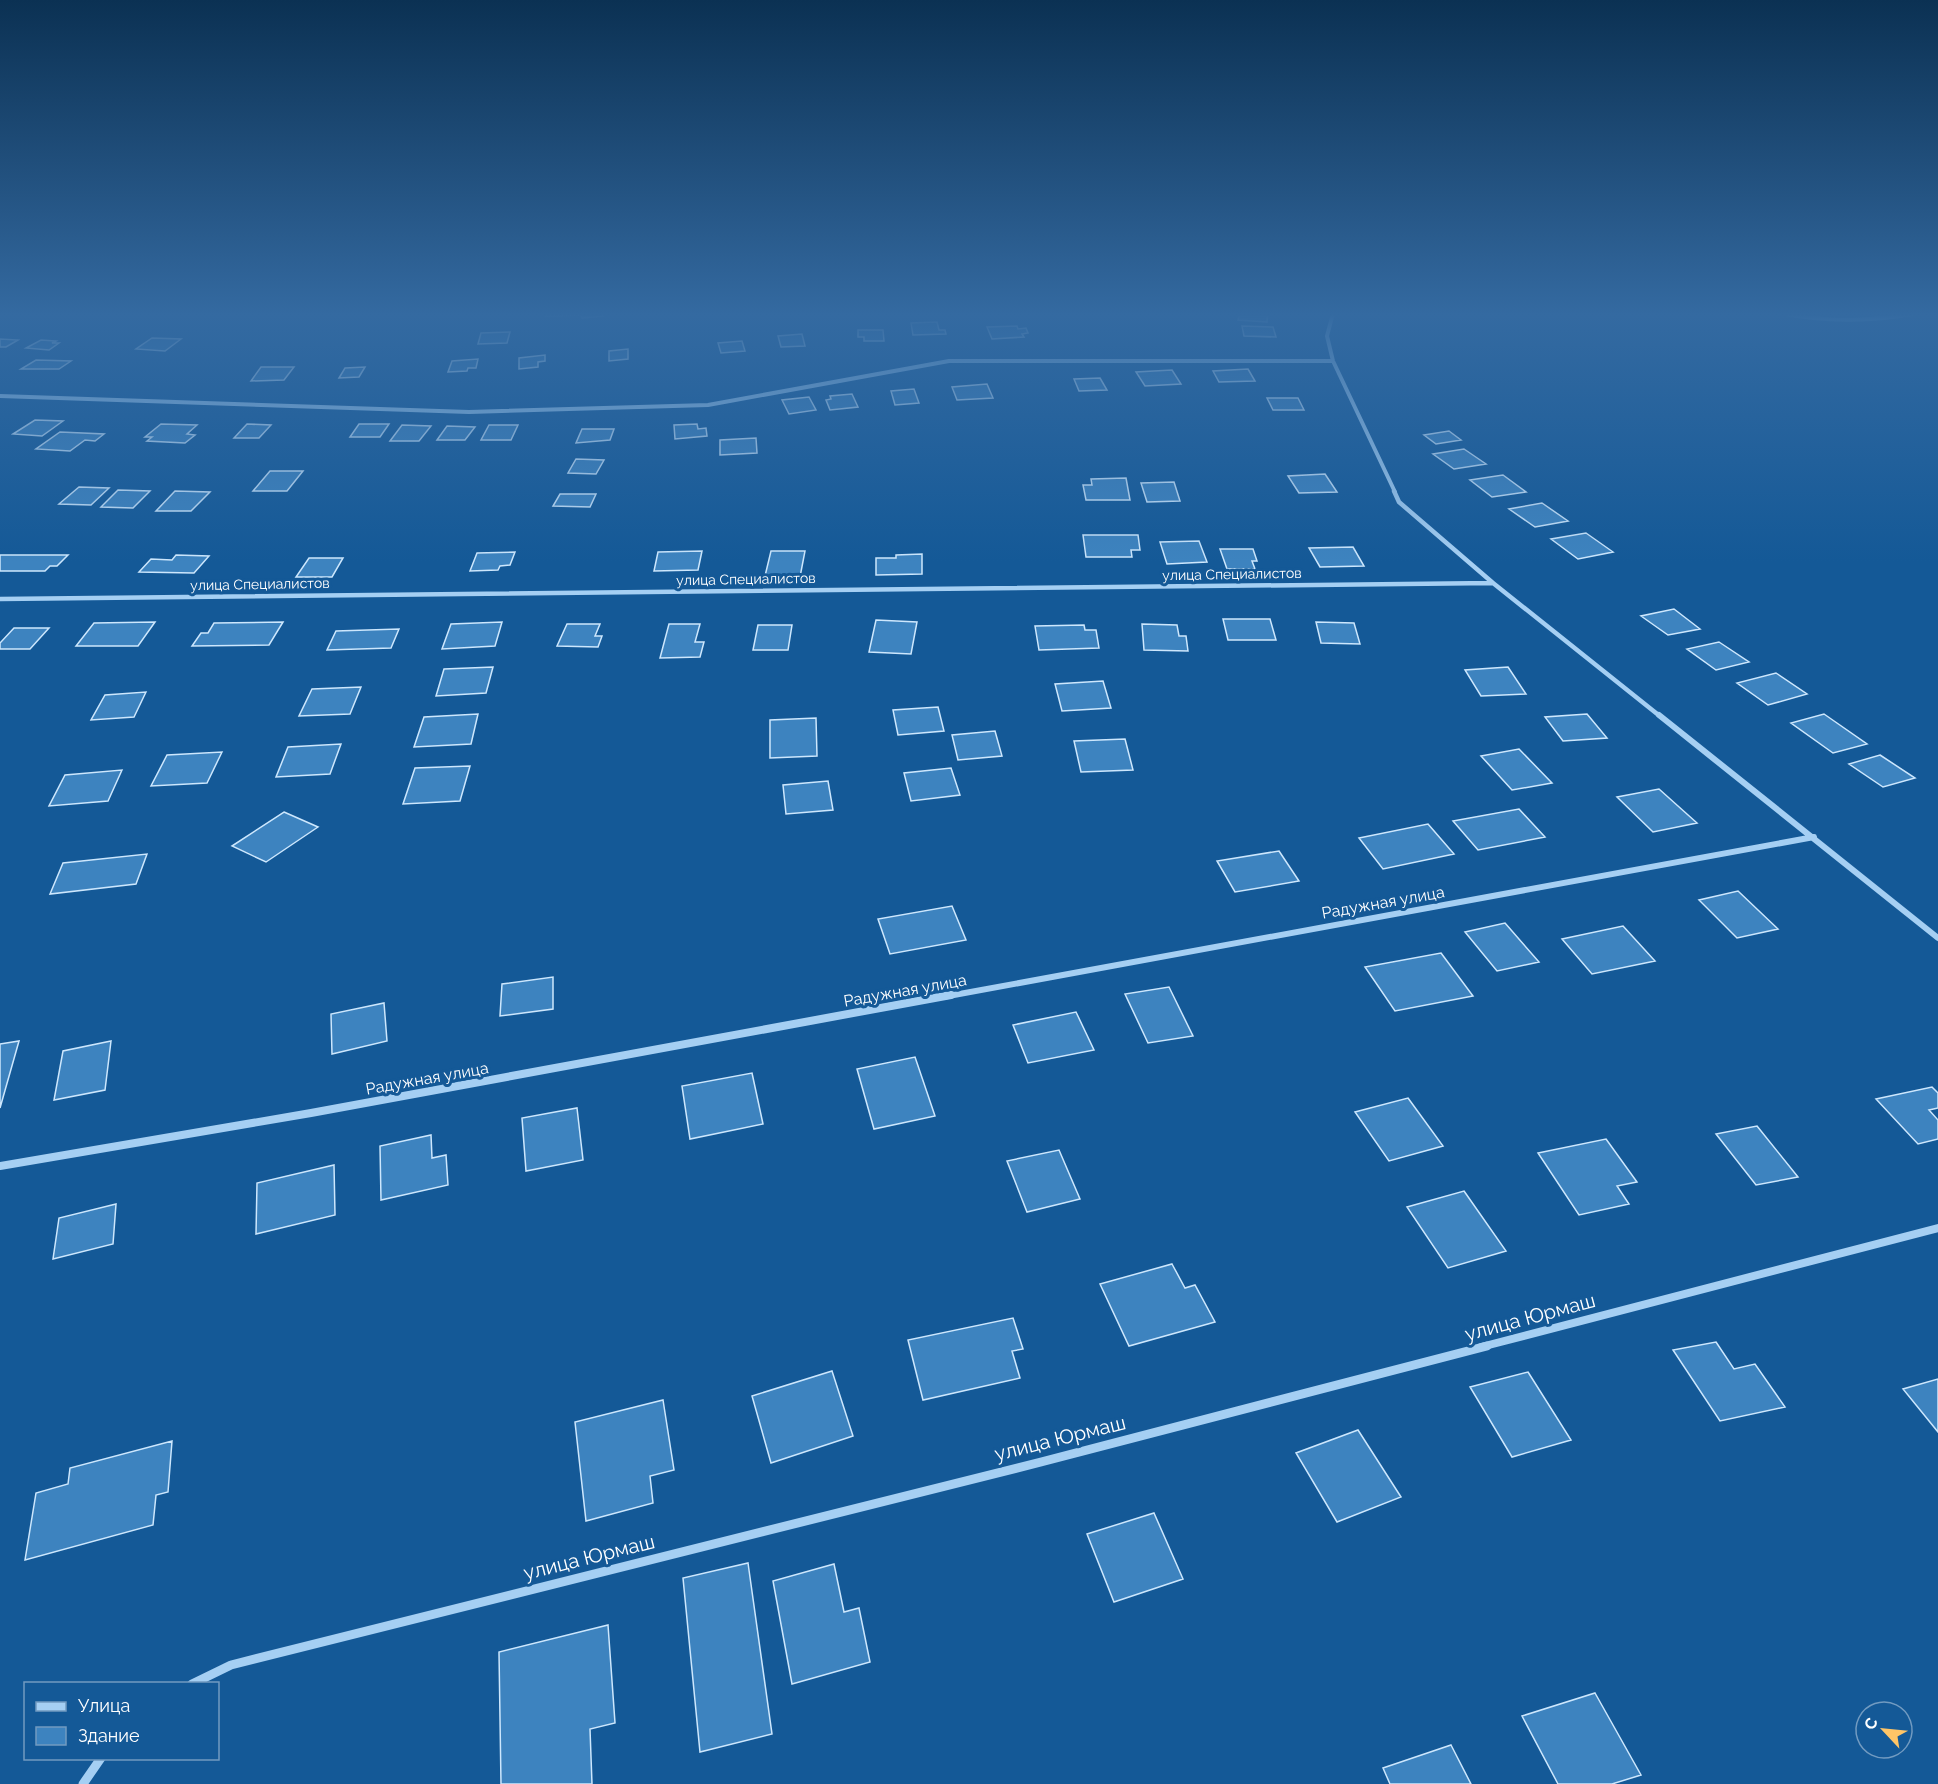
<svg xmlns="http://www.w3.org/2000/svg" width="1938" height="1784" viewBox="0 0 1938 1784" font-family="Raleway,sans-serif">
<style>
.building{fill:#3d83bf;stroke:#cde7fd;stroke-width:1.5}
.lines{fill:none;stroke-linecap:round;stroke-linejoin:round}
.street-far4{stroke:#a5cff3;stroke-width:4}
.street-far3{stroke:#a5cff3;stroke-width:4.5}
.street-far2{stroke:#a5cff3;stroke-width:6}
.street-far1{stroke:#a5cff3;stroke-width:8}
.street{stroke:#a5cff3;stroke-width:9}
.labels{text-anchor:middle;stroke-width:6;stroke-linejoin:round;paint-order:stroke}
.far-street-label{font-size:14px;fill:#fff;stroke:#145997}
.street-label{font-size:16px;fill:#fff;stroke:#145997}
.near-street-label{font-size:20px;fill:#fff;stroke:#145997}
</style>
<rect width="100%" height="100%" fill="#145997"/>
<!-- building -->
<path class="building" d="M 544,312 L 602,312 L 603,316 L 582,318 L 581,315 L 546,316 Z
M 1240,312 L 1268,312 L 1267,322 L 1238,320 Z
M 937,322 L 939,330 L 945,330 L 946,334 L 913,335 L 911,323 Z
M 1017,326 L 1018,329 L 1026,328 L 1028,333 L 1022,334 L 1024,337 L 992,339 L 987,327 Z
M 1242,326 L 1273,327 L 1276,337 L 1244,336 Z
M 858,330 L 883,330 L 884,341 L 864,341 L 864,337 L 858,337 Z
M 510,332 L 507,343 L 478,344 L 481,333 Z
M 802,334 L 805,346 L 781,347 L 778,336 Z
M 152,338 L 181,339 L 165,351 L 136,349 Z
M 0,339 L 18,340 L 6,347 L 0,347 Z
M 41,340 L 56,341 L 52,343 L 59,343 L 49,350 L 26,348 Z
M 742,341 L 745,351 L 721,353 L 718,343 Z
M 628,349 L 628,359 L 609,361 L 609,351 Z
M 545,355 L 545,361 L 538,362 L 538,367 L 519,369 L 519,358 Z
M 478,359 L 476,368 L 468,368 L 467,371 L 448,372 L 452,361 Z
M 36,360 L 71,361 L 59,369 L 21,369 Z
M 261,367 L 294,367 L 284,380 L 251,381 Z
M 365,367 L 359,377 L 339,378 L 345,368 Z
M 1248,369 L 1255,381 L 1219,382 L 1213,371 Z
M 1172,370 L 1181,384 L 1145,386 L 1136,372 Z
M 1100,378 L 1107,390 L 1079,391 L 1074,379 Z
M 987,384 L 993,398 L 957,400 L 952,387 Z
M 914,389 L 919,403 L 895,405 L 891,391 Z
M 852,394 L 858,407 L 830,410 L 826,400 L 831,399 L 830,396 Z
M 809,397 L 816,410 L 789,414 L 782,400 Z
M 1267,398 L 1298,398 L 1304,410 L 1273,410 Z
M 35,420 L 63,421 L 42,436 L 13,434 Z
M 161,424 L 197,425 L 187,434 L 195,435 L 185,443 L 147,441 L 152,437 L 145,437 Z
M 247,424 L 271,425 L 259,438 L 234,438 Z
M 359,424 L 389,424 L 380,437 L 350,437 Z
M 697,424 L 698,429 L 706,428 L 707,436 L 675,439 L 674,425 Z
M 402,425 L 431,426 L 419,441 L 390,441 Z
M 489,425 L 518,425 L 511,440 L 481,440 Z
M 447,426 L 475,427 L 465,440 L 437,440 Z
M 582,429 L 614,429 L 610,440 L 576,443 Z
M 1449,431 L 1461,440 L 1436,444 L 1424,435 Z
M 60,432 L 104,434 L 95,441 L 85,440 L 70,451 L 36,449 Z
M 756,438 L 757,453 L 720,455 L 720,440 Z
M 1464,449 L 1486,464 L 1454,469 L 1433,454 Z
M 576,459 L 604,460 L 596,474 L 568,473 Z
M 270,471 L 303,471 L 287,491 L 253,491 Z
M 1325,474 L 1337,492 L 1299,493 L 1288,476 Z
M 1503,475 L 1526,492 L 1492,497 L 1470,480 Z
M 1126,478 L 1130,500 L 1086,500 L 1083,485 L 1092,485 L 1091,479 Z
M 1174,482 L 1180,501 L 1147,502 L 1141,483 Z
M 79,487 L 109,488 L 91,505 L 59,504 Z
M 118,490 L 150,491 L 133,508 L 101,507 Z
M 175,491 L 210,492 L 191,511 L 156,511 Z
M 560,494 L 596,494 L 590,507 L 553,506 Z
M 1542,503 L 1568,521 L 1535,527 L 1509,509 Z
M 1586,533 L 1613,552 L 1578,559 L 1551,539 Z
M 1083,535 L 1138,535 L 1140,550 L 1131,550 L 1132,557 L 1086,557 Z
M 1199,541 L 1207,562 L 1167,564 L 1160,542 Z
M 1353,547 L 1364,566 L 1320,567 L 1309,548 Z
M 1220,549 L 1253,549 L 1257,561 L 1252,561 L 1255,569 L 1227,569 Z
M 702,551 L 698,570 L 654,571 L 658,552 Z
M 771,551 L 805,551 L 800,577 L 765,576 Z
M 515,552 L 510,565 L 500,566 L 498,570 L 470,571 L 477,553 Z
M 922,554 L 922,574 L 876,575 L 876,558 L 896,558 L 896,555 Z
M 0,555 L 68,555 L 57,566 L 50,566 L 45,571 L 0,571 Z
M 176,555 L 209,556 L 194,573 L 139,572 L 151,559 L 172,560 Z
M 309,558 L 343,558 L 332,577 L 296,577 Z
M 1674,609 L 1700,629 L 1668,635 L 1641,616 Z
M 1223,619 L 1270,619 L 1276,640 L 1228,640 Z
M 876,620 L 917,622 L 911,654 L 869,652 Z
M 155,622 L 138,646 L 76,646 L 94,623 Z
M 283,622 L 269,645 L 192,646 L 201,633 L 208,633 L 214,623 Z
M 502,622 L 495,646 L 442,649 L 451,624 Z
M 1316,622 L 1354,623 L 1360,644 L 1321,643 Z
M 567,624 L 600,624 L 595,636 L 602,636 L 598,647 L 557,646 Z
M 669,624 L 700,624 L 695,642 L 704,642 L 700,657 L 660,658 Z
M 1142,624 L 1177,625 L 1179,636 L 1186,636 L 1188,651 L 1144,650 Z
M 758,625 L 792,625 L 788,650 L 753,650 Z
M 1084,625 L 1085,630 L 1096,630 L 1099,648 L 1039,650 L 1035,626 Z
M 14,628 L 49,628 L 30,649 L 0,649 L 0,643 Z
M 399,629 L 391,648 L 327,650 L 336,631 Z
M 1719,642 L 1749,662 L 1716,670 L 1687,649 Z
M 493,667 L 486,693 L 436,696 L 444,669 Z
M 1508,667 L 1526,694 L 1481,696 L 1465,670 Z
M 1776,673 L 1807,694 L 1768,705 L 1737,683 Z
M 1103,681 L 1111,708 L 1062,711 L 1055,684 Z
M 361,687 L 350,714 L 299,716 L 312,689 Z
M 146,692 L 134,717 L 91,720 L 105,695 Z
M 938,707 L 944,731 L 898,735 L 893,710 Z
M 478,714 L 471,744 L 414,747 L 424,717 Z
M 1587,714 L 1607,738 L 1563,741 L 1545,717 Z
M 1824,714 L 1867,744 L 1833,753 L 1791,723 Z
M 816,718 L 817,756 L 770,758 L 770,720 Z
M 995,731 L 1002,756 L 958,760 L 952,735 Z
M 1125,739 L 1133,770 L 1081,772 L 1074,741 Z
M 341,744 L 330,774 L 276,777 L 288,747 Z
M 1519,749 L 1552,783 L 1512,790 L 1481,756 Z
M 222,752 L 207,783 L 151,786 L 167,755 Z
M 1880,755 L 1915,778 L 1883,787 L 1849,764 Z
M 470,766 L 460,801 L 403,804 L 415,768 Z
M 951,768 L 960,795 L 911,801 L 904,773 Z
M 122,770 L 108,801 L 49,806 L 65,775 Z
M 828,781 L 833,810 L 786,814 L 783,785 Z
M 1659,789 L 1697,823 L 1653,832 L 1617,797 Z
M 1519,809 L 1545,837 L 1478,850 L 1453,821 Z
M 284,812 L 318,827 L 266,862 L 232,846 Z
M 1428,824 L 1454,854 L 1383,869 L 1359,838 Z
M 1279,851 L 1299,881 L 1235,892 L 1217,861 Z
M 147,854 L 136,884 L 50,894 L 63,863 Z
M 1738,891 L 1778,929 L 1737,938 L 1699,900 Z
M 952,906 L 966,940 L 890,954 L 878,919 Z
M 1505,923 L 1539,962 L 1497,971 L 1465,932 Z
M 1623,926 L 1655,961 L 1592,974 L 1562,939 Z
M 1441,953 L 1473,996 L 1395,1011 L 1365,967 Z
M 553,977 L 553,1009 L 500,1016 L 502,984 Z
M 1169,987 L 1193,1036 L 1148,1043 L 1125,994 Z
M 384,1003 L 387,1041 L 332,1054 L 331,1014 Z
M 1076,1012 L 1094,1050 L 1028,1063 L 1013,1025 Z
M 19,1041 L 0,1108 L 0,1044 Z
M 111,1041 L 105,1090 L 54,1100 L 63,1051 Z
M 915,1057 L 935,1116 L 874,1129 L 857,1069 Z
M 752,1073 L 763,1124 L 690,1139 L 682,1086 Z
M 1932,1087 L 1938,1093 L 1938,1108 L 1929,1110 L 1938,1120 L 1938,1139 L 1918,1144 L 1876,1099 Z
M 1408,1098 L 1443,1146 L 1389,1161 L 1355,1112 Z
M 577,1108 L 583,1160 L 526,1171 L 522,1118 Z
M 1757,1126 L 1798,1177 L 1756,1185 L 1716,1134 Z
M 431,1135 L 432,1158 L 446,1155 L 448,1185 L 381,1200 L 380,1146 Z
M 1606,1139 L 1637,1182 L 1617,1186 L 1629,1204 L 1579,1215 L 1538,1153 Z
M 1059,1150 L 1080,1199 L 1027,1212 L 1007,1161 Z
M 334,1165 L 335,1215 L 256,1234 L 257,1183 Z
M 1464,1191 L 1506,1251 L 1448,1268 L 1407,1207 Z
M 116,1204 L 113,1244 L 53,1259 L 59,1218 Z
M 1172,1264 L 1185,1288 L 1195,1285 L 1215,1322 L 1129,1346 L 1100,1284 Z
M 1013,1318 L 1023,1349 L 1012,1351 L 1020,1378 L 923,1400 L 908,1340 Z
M 1716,1342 L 1734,1369 L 1755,1364 L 1785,1407 L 1720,1421 L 1673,1350 Z
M 832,1371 L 853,1436 L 771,1463 L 752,1396 Z
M 1528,1372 L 1571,1440 L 1512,1457 L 1470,1387 Z
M 1938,1379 L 1938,1432 L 1903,1389 Z
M 663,1400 L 674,1470 L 650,1476 L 653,1503 L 586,1521 L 575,1422 Z
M 1358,1430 L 1401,1497 L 1337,1522 L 1296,1453 Z
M 172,1441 L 168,1492 L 156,1495 L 153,1525 L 25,1560 L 36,1493 L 68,1484 L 70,1468 Z
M 1154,1513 L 1183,1579 L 1114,1602 L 1087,1534 Z
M 748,1563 L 772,1734 L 700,1752 L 683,1578 Z
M 834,1564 L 844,1612 L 859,1608 L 870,1662 L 792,1684 L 773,1581 Z
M 608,1625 L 615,1723 L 590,1729 L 592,1784 L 501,1784 L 499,1652 Z
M 1595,1693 L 1641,1775 L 1612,1784 L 1558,1784 L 1522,1716 Z
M 1451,1745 L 1471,1784 L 1390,1784 L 1383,1768 Z"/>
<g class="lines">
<!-- street-far4 -->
<path class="street-far4" d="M 1336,312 L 1332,317 L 1327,336 L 1333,361 L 1395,492
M 1776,312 C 1826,323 1874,322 1924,312
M 0,396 L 469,412 L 708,405 L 949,361 L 1333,361"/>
<!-- street-far3 -->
<path class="street-far3" d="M 1394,491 L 1399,502 L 1493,583 L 1661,717
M 0,599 L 1493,583"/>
<!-- street-far2 -->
<path class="street-far2" d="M 1659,715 L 1938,938
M 943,997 L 1814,837"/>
<!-- street-far1 -->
<path class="street-far1" d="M 0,1166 L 311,1113 L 951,995
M 1481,1347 L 1938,1228"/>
<!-- street -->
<path class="street" d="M 192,1684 L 231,1665 L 1041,1462 L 1487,1346
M 83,1784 L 101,1758"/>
</g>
<!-- sky -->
<linearGradient id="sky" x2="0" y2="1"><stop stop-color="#0b3153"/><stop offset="0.56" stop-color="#346aa1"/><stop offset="1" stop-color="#346aa1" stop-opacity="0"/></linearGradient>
<rect width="1938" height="562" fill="url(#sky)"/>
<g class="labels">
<!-- far-street labels -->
<g class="far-street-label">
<text transform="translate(1232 574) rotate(-1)" y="5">улица Специалистов</text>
<text transform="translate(746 579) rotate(-1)" y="5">улица Специалистов</text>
<text transform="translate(260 584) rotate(-1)" y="5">улица Специалистов</text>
</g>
<!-- street labels -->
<g class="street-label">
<text transform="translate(1383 902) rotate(-10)" y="6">Радужная улица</text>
<text transform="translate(905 990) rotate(-10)" y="6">Радужная улица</text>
<text transform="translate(427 1078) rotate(-10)" y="6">Радужная улица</text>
</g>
<!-- near-street labels -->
<g class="near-street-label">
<text transform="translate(1530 1317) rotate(-15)" y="7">улица Юрмаш</text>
<text transform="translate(1060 1438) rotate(-14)" y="7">улица Юрмаш</text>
<text transform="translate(589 1557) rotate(-14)" y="7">улица Юрмаш</text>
</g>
</g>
<!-- legend -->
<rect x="24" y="1682" width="195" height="78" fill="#145997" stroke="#729bc1" stroke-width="1.5"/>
<rect x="36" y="1702" width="30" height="9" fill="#a5cff3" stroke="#729bc1" stroke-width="1.5"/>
<text x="78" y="1712" font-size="18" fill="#ffffff">Улица</text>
<rect x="36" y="1727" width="30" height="18" fill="#3d83bf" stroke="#729bc1" stroke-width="1.5"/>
<text x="78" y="1742" font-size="18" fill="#ffffff">Здание</text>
<!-- north arrow -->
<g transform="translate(1884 1730) rotate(296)"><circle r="28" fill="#145997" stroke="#729bc1" stroke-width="1.5"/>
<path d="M0-4.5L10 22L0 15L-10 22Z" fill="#ffc567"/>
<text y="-9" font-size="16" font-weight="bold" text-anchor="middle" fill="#ffffff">С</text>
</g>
</svg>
